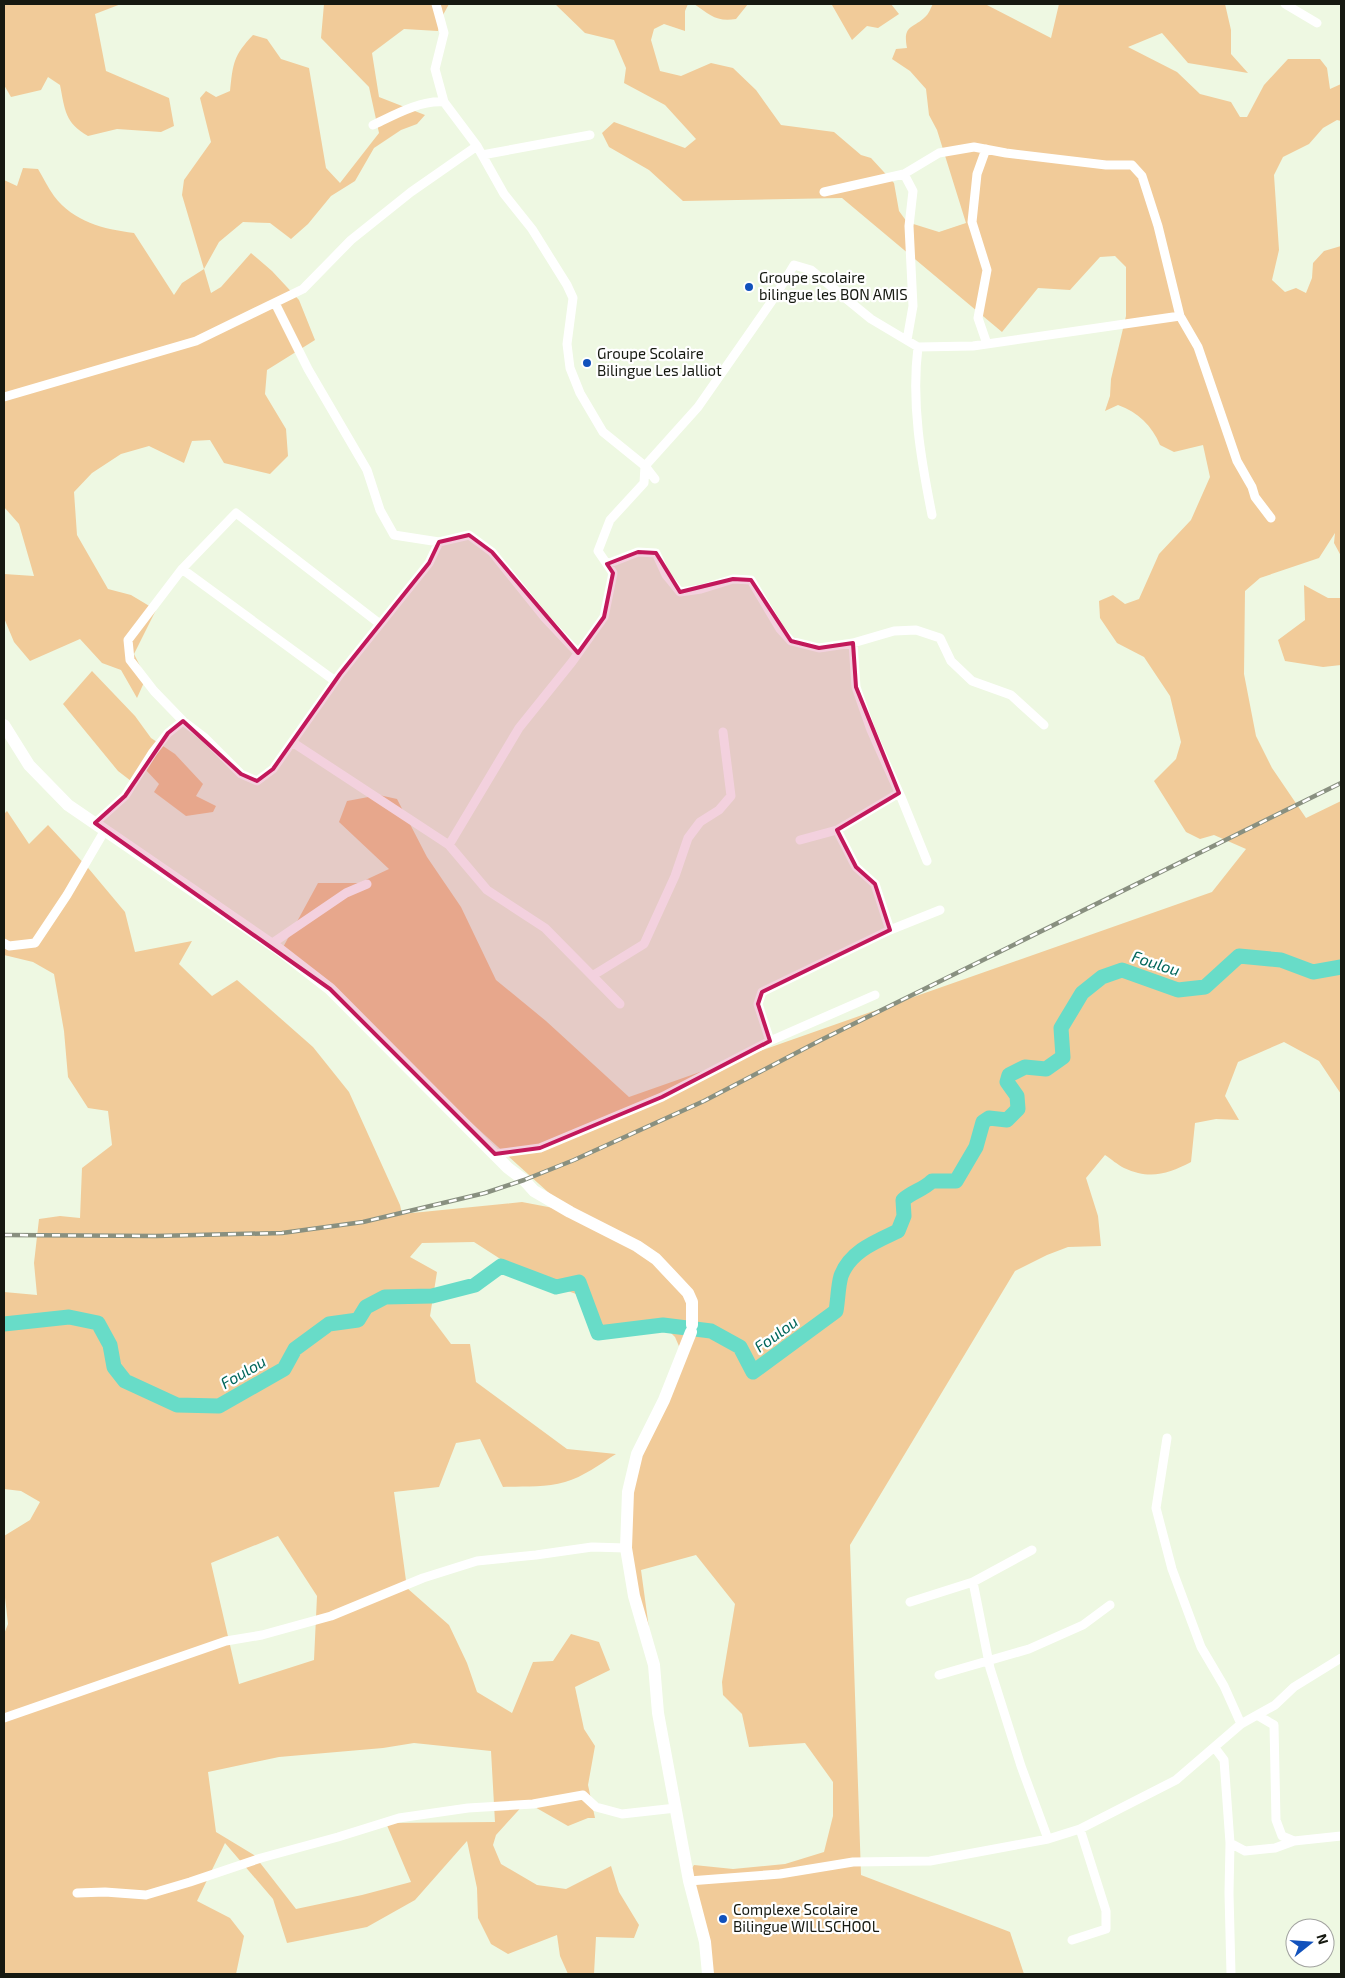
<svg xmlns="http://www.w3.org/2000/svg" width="1345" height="1978" viewBox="0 0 1345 1978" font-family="'Exo 2',sans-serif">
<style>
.green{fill:#f1cb99;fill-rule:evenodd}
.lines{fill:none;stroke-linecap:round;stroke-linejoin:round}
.river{stroke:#68dcc8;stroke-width:15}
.street{stroke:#fff;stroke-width:9}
.secondary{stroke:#fff;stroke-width:12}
.rail-casing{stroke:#899080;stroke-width:4.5}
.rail{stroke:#fff;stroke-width:2.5;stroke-dasharray:8;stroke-linecap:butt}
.marked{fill:#c2185b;fill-opacity:0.2;stroke:#c2185b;stroke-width:4;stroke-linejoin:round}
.poi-dot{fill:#1151bc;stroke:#fff;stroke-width:2}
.labels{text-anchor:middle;stroke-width:4.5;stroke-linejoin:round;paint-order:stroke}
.poi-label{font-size:15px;fill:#161911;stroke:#fff;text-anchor:start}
.water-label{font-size:16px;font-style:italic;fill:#00665a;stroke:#fff}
</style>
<rect width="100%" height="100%" fill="#eef8e2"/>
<!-- green -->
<path class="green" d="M 4,4 L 121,4 L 95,14 L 106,71 L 169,98 L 174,126 L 161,132 L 117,129 L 88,136 C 65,123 65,110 60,85 L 48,77 L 41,90 L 11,97 L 4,85 Z
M 324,4 L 449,4 L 443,15 L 438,31 L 404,29 L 372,53 L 379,97 L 425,115 L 417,124 L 401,130 L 374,148 L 355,181 L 331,196 L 308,224 L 291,239 L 270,223 L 243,222 L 219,242 L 204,269 L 211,293 L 221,287 L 251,253 L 272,271 L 299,300 L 315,340 L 267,370 L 265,394 L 286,429 L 288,456 L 270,474 L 224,463 L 210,440 L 192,441 L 184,463 L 149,446 L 121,454 L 92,473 L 74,492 L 77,535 L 108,589 L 131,595 L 156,610 L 134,654 L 146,678 L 137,698 L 121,670 L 102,663 L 80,639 L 30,661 L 14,642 L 4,618 L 4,574 L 34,576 L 19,524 L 4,507 L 4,180 L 17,186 L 23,168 L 38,169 C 43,177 48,188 54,196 C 74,222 103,229 134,233 L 174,295 L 182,283 L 204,269 L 182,195 L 184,180 L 211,142 L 200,98 L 206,91 L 216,97 L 230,91 C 233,64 233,56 253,35 L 267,39 L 281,59 L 309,68 L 326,168 L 340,183 L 379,133 L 369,87 L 321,38 Z
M 555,4 L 688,4 L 685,11 L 685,31 L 664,24 L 654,29 L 651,40 L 660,71 L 681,76 L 711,63 L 733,68 L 756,90 L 781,125 L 834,132 L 861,155 L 871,158 L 894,183 L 899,211 L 907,222 L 939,232 L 966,223 L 937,130 L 929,115 L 926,89 L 910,71 L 892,59 L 896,49 L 907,48 C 902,23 915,29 927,15 C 929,13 931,7 933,4 L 985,4 L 1051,38 L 1059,4 L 1225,4 L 1231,30 L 1231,54 L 1248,73 L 1188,63 L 1162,33 L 1128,47 L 1177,72 L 1200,94 L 1231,102 L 1240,117 L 1247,117 L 1264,85 L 1288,59 L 1320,59 L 1327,68 L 1330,89 L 1341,84 L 1341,121 L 1337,120 L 1323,128 L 1309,144 L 1283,157 L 1274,175 L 1279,250 L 1272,280 L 1285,292 L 1296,288 L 1306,293 L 1312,278 L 1313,263 L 1324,251 L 1341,246 L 1341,556 L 1334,543 L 1335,533 L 1319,558 L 1260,578 L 1245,591 L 1244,674 L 1256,736 L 1272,768 L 1306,818 L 1341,801 L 1341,1094 L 1319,1061 L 1284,1042 L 1238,1062 L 1225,1096 L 1239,1120 L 1216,1119 L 1195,1123 L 1191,1162 C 1168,1174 1150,1180 1124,1168 C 1118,1165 1111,1159 1105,1155 L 1086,1178 L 1098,1216 L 1101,1246 L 1068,1247 L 1047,1255 L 1015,1271 L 850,1545 L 861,1875 L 1010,1932 L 1024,1974 L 708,1974 L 688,1875 L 694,1865 L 733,1869 L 785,1864 L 824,1852 L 833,1816 L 833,1782 L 805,1743 L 749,1747 L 742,1714 L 723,1695 L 722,1682 L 735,1604 L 696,1555 L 641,1570 L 654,1665 L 634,1596 L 628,1492 L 682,1353 L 675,1337 L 663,1325 L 598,1333 L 587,1317 L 576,1294 L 501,1266 L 502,1260 L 474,1242 L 422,1243 L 410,1257 L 437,1272 L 430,1316 L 451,1344 L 470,1344 L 476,1382 L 567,1449 L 616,1454 C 600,1464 583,1477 565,1482 C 545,1488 523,1486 503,1487 L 480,1439 L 456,1443 L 439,1487 L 394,1492 L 407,1588 L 449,1625 L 467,1663 L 477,1692 L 512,1713 L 533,1662 L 553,1661 L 571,1634 L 599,1642 L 610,1670 L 575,1687 L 584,1729 L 595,1746 L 588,1785 L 595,1818 L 588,1818 L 568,1826 L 526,1802 L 496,1835 L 493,1845 L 501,1864 L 537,1885 L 566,1889 L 611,1866 L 619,1892 L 639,1925 L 634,1938 L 596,1937 L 594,1974 L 568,1974 L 560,1956 L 557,1935 L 508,1954 L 491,1944 L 478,1918 L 477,1888 L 467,1841 L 415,1900 L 367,1927 L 287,1943 L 273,1899 L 225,1843 L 197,1901 L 230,1918 L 244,1936 L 236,1974 L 4,1974 L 4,1634 L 8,1624 L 4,1589 L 4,1536 L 30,1520 L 40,1502 L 21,1491 L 4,1489 L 4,1292 L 37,1295 L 34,1263 L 39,1219 L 60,1216 L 80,1218 L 82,1168 L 112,1145 L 108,1111 L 88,1108 L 68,1077 L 64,1031 L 54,974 L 33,962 L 4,955 L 4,814 L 7,811 L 29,844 L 48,825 L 89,869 L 125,912 L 135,952 L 192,941 L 179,964 L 212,996 L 237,980 L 313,1047 L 349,1092 L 400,1205 L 402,1214 L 522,1202 L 569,1211 L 281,951 L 318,883 L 359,883 L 389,869 L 339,822 L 347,801 L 379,795 L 397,799 L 427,857 L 461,907 L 496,980 L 546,1021 L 629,1097 L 1212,892 L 1246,849 L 1214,835 L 1200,839 L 1186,832 L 1154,781 L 1176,759 L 1181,742 L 1170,696 L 1144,657 L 1117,643 L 1100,618 L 1099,601 L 1113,595 L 1125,604 L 1139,599 L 1159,554 L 1191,520 L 1210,477 L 1203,445 L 1174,452 L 1160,445 C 1152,426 1138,412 1118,405 L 1105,411 L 1110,396 L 1111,379 L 1126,316 L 1126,267 L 1115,256 L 1100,257 L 1070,290 L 1038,288 L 1002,332 L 842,198 L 683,201 L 649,170 L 609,147 L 602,133 L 614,122 L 685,148 L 696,139 L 665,105 L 624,83 L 626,68 L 614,40 L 585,33 ZM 278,1536 L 317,1596 L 314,1660 L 239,1684 L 211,1563 ZM 414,1743 L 491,1751 L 495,1822 L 386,1823 L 411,1882 L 362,1895 L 296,1909 L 254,1855 L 216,1832 L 208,1772 L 279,1757 L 383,1748 Z
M 694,4 L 748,4 L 736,19 C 716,22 710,15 694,4 Z
M 826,4 L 891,4 L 899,14 L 878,28 L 867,26 L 852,40 L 832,5 Z
M 1304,585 L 1328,598 L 1341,598 L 1341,665 L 1323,667 L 1285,661 L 1278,640 L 1305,620 Z
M 92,671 L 135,716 L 151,738 L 175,754 L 203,784 L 196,796 L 216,806 L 213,812 L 186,816 L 154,792 L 159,784 L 144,768 L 131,781 L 118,771 L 63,704 Z"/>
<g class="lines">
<!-- river -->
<path class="river" d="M 4,1324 L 69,1317 L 98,1323 L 110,1345 L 114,1367 L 125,1381 L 177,1405 L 219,1406 L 284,1369 L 295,1349 L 329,1324 L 358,1320 L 366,1307 L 385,1297 L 432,1296 L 475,1285 L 501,1266 L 556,1287 L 579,1282 L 598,1333 L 663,1325 L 711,1331 L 740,1347 L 753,1372 L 836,1311 C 838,1300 838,1286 841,1276 C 850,1251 877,1241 898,1231 L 904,1216 L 903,1200 C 913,1191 923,1190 932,1181 L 956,1181 L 976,1147 L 983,1122 L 989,1118 L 1007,1120 L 1018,1109 L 1017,1096 L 1007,1082 L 1009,1075 L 1025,1067 L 1046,1069 L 1063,1057 L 1061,1028 L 1082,993 L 1102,977 L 1122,970 L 1178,990 L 1205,987 L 1239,956 L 1281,960 L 1313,972 L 1341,967"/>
<!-- street -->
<path class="street" d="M 436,4 L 444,33 L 435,69 L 444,102 L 477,146 L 504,194 L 532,229 L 567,285 L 573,298 L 567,344 L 570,368 L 580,393 L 603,432 L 645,466 L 655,479
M 1285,4 L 1317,23
M 373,125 C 394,115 420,100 444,102
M 986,149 L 977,174 L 972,222 L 987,270 L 978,318 L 987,344
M 482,155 L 590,135
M 904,174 L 913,191 L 909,226 L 913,306 L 907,340
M 824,192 L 904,174 L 939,153 L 974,147 L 1006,153 L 1106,165 L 1132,165 L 1142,176 L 1158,226 L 1180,316 L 1198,347 L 1237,461 L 1252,487 L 1255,497 L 1271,518
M 275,303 L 308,369 L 367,470 L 380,510 L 394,535 L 439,542 L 469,535 L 492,552 L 545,618 L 578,653
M 918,347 C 911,403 921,460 932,515
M 4,397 L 196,341 L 303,289 L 351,240 L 411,192 L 477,146
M 607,564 L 638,552 L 656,553 L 666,575 L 680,592 L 701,589 L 733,579 L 751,580 L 780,629 L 791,641 L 819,648 L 853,643 L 894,631 L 916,630 L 940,638 L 951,661 L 972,681 L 1011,695 L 1044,725
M 182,569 L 335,681
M 853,643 L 856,687 L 871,730 L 901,797 L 927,861
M 183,721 L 154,691 L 130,660 L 128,640 L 182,569 L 236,513 L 380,624
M 292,742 L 449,845 L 487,890 L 545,928 L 620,1004
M 95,823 L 125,796 L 153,752 L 168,733 L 183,721 L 204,737 L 241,774 L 257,781 L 273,769 L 340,674 L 429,563 L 439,542
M 837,830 L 856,867 L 875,884 L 890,930
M 800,840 L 837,830 L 899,793
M 449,845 L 519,728 L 572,662 L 604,617 L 613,573 L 598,551 L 610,520 L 644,483 L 645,466 L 698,407 L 774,298 L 794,265 L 811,270 L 871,319 L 918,347 L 973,346 L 1180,316
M 4,943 L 9,946 L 35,943 L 67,895 L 105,830
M 271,944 L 346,893 L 367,884
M 592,976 L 644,944 L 675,876 L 688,838 L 700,822 L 719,810 L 731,796 L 723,732
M 770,1041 L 758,1004 L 762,992 L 890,930 L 940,910
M 495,1154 L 540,1148 L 662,1097 L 770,1041 L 875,995
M 1167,1438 L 1156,1508 L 1172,1569 L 1201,1647 L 1224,1686 L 1241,1724
M 973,1582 L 990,1668 L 1021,1766 L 1048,1839
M 910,1602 L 973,1582 L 1032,1550
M 939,1675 L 1029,1649 L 1083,1625 L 1110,1605
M 1257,1715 L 1274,1725 L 1276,1820 L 1282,1836 L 1294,1841
M 4,1718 L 226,1641 L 262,1635 L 331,1616 L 423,1578 L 477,1561 L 536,1555 L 592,1547 L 626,1548
M 1215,1748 L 1224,1760 L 1230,1843 L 1229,1893 L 1231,1974
M 1230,1843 L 1245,1851 L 1275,1848 L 1294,1841 L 1341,1836
M 689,1881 L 780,1874 L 853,1862 L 930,1861 L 1048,1839 L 1080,1829 L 1176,1780 L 1241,1724 L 1275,1705 L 1294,1687 L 1341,1658
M 77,1893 L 105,1892 L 146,1895 L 190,1882 L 261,1858 L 338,1837 L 399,1818 L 468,1808 L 533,1804 L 583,1795 L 596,1807 L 622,1814 L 676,1808
M 1072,1940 L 1106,1929 L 1106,1911 L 1080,1829"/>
<!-- secondary -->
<path class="secondary" d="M 4,725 L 29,765 L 68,805 L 281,951 L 330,989 L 508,1168 L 524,1180 L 534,1191 L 570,1212 L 637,1246 L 656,1259 L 688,1293 L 692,1302 L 692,1325
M 691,1332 L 664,1400 L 637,1454 L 628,1492 L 626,1548 L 634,1596 L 654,1665 L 658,1713 L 689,1881 L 705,1942 L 708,1974"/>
<defs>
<path id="rail" d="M 4,1235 L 156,1236 L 282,1233 L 363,1222 L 485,1193 L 524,1180 L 574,1160 L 704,1101 L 821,1040 L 1341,783"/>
</defs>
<!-- rail casing -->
<use href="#rail" class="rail-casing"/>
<!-- rail -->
<use href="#rail" class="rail"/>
</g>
<!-- marked area -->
<path class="marked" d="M 469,535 L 492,552 L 578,653 L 604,617 L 613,573 L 607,564 L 638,552 L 656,553 L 680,592 L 733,579 L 751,580 L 791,641 L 819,648 L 853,643 L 856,687 L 899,793 L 837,830 L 856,867 L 875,884 L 890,930 L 762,992 L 758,1004 L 770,1041 L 662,1097 L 540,1148 L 495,1154 L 330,989 L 95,823 L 125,796 L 168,733 L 183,721 L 241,774 L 257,781 L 273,769 L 340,674 L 429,563 L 439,542 Z"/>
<!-- markers -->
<g class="poi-dot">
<circle cx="749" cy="287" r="5"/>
<circle cx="587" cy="363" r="5"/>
<circle cx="723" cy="1919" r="5"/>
</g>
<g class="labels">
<!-- poi labels -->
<g class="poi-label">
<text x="759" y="283">Groupe scolaire<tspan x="759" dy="17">bilingue les BON AMIS</tspan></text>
<text x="597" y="359">Groupe Scolaire<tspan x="597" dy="17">Bilingue Les Jalliot</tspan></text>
<text x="733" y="1915">Complexe Scolaire<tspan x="733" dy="17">Bilingue WILLSCHOOL</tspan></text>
</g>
<!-- water labels -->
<g class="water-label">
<text transform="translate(1156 963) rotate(18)" y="6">Foulou</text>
<text transform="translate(776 1334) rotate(-36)" y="6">Foulou</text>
<text transform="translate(243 1372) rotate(-30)" y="6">Foulou</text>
</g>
</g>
<!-- border -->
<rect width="1345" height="1978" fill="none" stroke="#161911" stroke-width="10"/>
<!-- north arrow -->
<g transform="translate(1310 1943) rotate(73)"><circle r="24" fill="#ffffff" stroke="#a2a3a0"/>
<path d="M0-4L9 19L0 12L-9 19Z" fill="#1151bc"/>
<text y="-8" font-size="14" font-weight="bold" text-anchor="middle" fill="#161911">N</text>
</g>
</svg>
